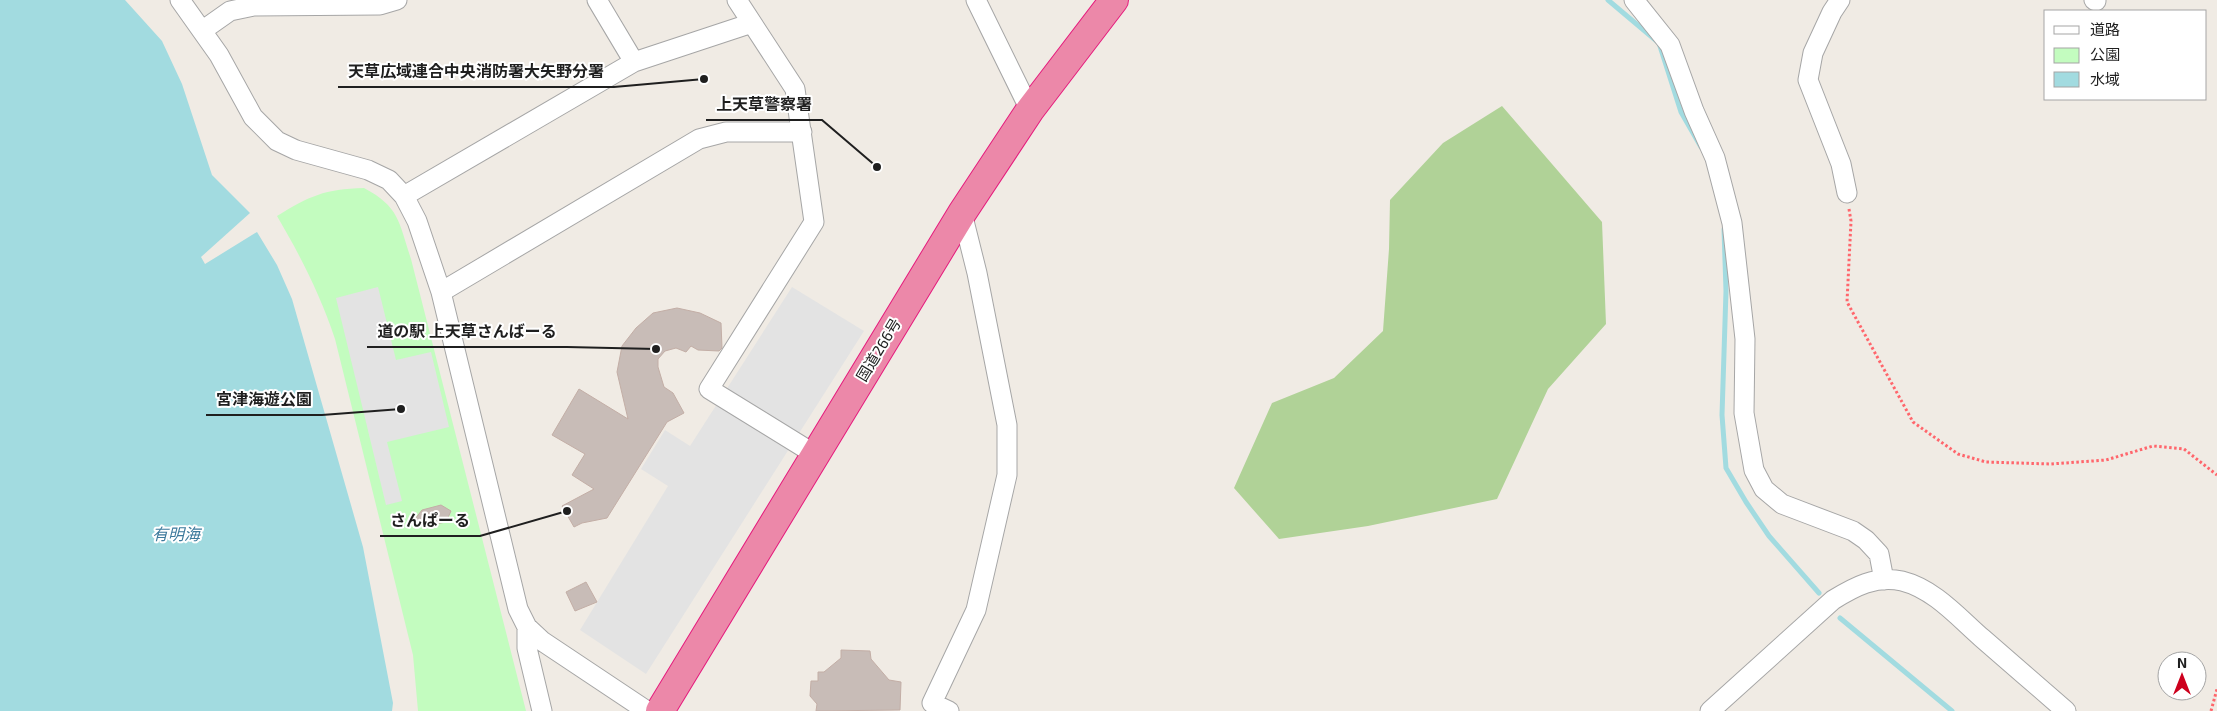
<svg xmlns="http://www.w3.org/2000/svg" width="2217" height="711" viewBox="0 0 2217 711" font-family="'Exo 2','Noto Sans JP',sans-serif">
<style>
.forest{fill:#b0d297}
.park{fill:#c3fcbf}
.parking{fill:#e3e3e3}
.water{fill:#a2dbe0}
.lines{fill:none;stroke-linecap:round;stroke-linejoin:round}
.stream{stroke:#a2dbe0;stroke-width:5}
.building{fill:#c8bcb7;stroke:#c3aea6}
.minor-casing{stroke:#a6a6a6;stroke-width:21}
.highway-casing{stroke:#e51b7d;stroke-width:30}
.path{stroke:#ff666c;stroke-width:3;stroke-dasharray:2.5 2.5;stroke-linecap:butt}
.minor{stroke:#fff;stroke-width:19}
.highway{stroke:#ec88a9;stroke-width:28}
.labels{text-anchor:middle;stroke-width:4;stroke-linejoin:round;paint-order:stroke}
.street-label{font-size:15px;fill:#1f1f1f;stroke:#fff}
.water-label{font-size:16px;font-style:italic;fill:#3d7a9c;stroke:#fff}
.leader{fill:none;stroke:#1f1f1f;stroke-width:2}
.callout-dot{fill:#1f1f1f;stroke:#fff;stroke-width:2}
.callout-label{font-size:16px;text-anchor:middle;font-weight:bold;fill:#1f1f1f;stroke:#fff;stroke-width:4;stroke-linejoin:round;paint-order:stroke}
</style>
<rect width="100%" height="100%" fill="#f0ebe4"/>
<!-- forest -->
<path class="forest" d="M 1502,106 L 1602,222 L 1606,324 L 1548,389 L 1497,499 L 1368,526 L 1279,539 L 1234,488 L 1272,403 L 1334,378 L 1383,331 L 1389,249 L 1390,200 L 1443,143 Z"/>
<!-- park -->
<path class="park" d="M 364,188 C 400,207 399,223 411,259 L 526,711 L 418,711 L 413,655 L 335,339 C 320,294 301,257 277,216 C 310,196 324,189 364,188 Z"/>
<!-- parking -->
<path class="parking" d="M 378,287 L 396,360 L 431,352 L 449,427 L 387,442 L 402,501 L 386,505 L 336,298 Z
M 792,287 L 864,331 L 646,674 L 580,630 L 668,486 L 641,469 L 665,430 L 690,446 Z"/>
<!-- water -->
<path class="water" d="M 0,0 L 125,0 L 162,41 L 182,84 L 212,175 L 250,213 L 201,257 L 205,264 L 257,232 L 277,265 L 292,299 L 363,547 L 393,703 L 392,711 L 0,711 Z"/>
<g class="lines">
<!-- stream -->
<path class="stream" d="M 1608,0 L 1659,43 L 1681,112 L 1701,147
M 1724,229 L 1726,291 L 1722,415 L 1726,468 L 1746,502 L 1769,536 L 1819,593
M 1840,618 L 1952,711"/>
</g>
<!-- building -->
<path class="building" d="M 677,308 L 700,313 L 721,323 L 722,348 L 719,351 L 698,350 L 691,346 L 686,352 L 676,348 L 665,351 L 658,359 L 658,367 L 664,387 L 673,393 L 684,413 L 667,422 L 607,518 L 582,523 L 574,527 L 562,506 L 594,489 L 572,475 L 585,454 L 552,435 L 579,389 L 628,419 L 617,372 L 622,346 L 636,328 L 653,313 Z
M 441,505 L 451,511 L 446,522 L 424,526 L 415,519 L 422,510 Z
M 586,582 L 597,602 L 575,611 L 566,592 Z
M 841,650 L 870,651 L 871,659 L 889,680 L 901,682 L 900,710 L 816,711 L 817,704 L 810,696 L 811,681 L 818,681 L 818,672 L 824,672 L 841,658 Z"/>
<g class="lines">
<defs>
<path id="minor" d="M 180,0 L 219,55 L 253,117 L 277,141 L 296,150 L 368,170 L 389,180 L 404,196 L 417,221 L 441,292 L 518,609 L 527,627 L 542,641 L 647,711
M 597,0 L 634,62
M 737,0 L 795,89 L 814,222 L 709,389 L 816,455
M 976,0 L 1030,110
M 1634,0 L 1670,45 L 1694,111 L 1715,158 L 1732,223 L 1745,339 L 1744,413 L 1754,470 L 1764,489 L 1782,504 L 1853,531 L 1866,540 L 1879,554 L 1884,580
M 1840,0 L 1832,12 L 1813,53 L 1808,80 L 1841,164 L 1847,193
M 2094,0 L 2096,1
M 203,30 L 230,11 L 254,6 L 380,5 L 397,0
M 404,196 L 634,62 L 752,23
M 441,292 L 699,139 L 726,132 L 802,132
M 527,627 L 527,648 L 542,711
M 949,711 L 932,703 L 976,610 L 1007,475 L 1007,425 L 977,273 L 962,213
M 1710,711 L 1833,600 C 1854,587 1876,575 1902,581 C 1934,589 1958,617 1982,638 C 2010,662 2038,687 2066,711"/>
<path id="highway" d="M 660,711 L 962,213 L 1030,110 L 1114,0"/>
</defs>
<!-- minor casing -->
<use href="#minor" class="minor-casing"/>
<!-- highway casing -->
<use href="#highway" class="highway-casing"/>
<!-- path -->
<path class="path" d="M 1849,209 L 1851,221 L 1847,302 L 1913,422 L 1958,454 L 1986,462 L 2051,464 L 2106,460 L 2153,446 L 2184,449 L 2217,475
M 2211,711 L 2217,689"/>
<!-- minor -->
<use href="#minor" class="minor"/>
<!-- highway -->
<use href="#highway" class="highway"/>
</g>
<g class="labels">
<!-- street labels -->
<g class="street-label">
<text transform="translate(879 350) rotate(-59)" y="5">国道266号</text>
</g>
<!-- water labels -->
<g class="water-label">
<text x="176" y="540">有明海</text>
</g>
</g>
<!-- callouts -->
<path class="leader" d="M704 79L614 87H338M877 167L822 120H706M656 349L567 347H367M401 409L322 415H206M567 511L480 536H380"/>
<g class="callout-dot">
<circle cx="704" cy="79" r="5"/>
<circle cx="877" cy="167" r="5"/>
<circle cx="656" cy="349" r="5"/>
<circle cx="401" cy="409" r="5"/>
<circle cx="567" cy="511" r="5"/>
</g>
<g class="callout-label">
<text x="476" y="77">天草広域連合中央消防署大矢野分署</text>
<text x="764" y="110">上天草警察署</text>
<text x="467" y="337">道の駅 上天草さんばーる</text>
<text x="264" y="405">宮津海遊公園</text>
<text x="430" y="526">さんぱーる</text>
</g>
<!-- legend -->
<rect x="2044" y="10" width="162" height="90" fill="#ffffff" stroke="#a5a5a5"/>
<rect x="2054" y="26" width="25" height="8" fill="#ffffff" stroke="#a5a5a5"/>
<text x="2090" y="35" font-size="15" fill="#1f1f1f">道路</text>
<rect x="2054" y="48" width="25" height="15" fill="#c3fcbf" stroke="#a5a5a5"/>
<text x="2090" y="60" font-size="15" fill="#1f1f1f">公園</text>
<rect x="2054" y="72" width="25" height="15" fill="#a2dbe0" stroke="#a5a5a5"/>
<text x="2090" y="85" font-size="15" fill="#1f1f1f">水域</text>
<!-- north arrow -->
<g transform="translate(2182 676)"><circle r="24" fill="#ffffff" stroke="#a5a5a5"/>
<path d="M0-4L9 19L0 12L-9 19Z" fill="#cd001d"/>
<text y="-8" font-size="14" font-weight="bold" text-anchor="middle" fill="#1f1f1f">N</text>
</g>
</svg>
